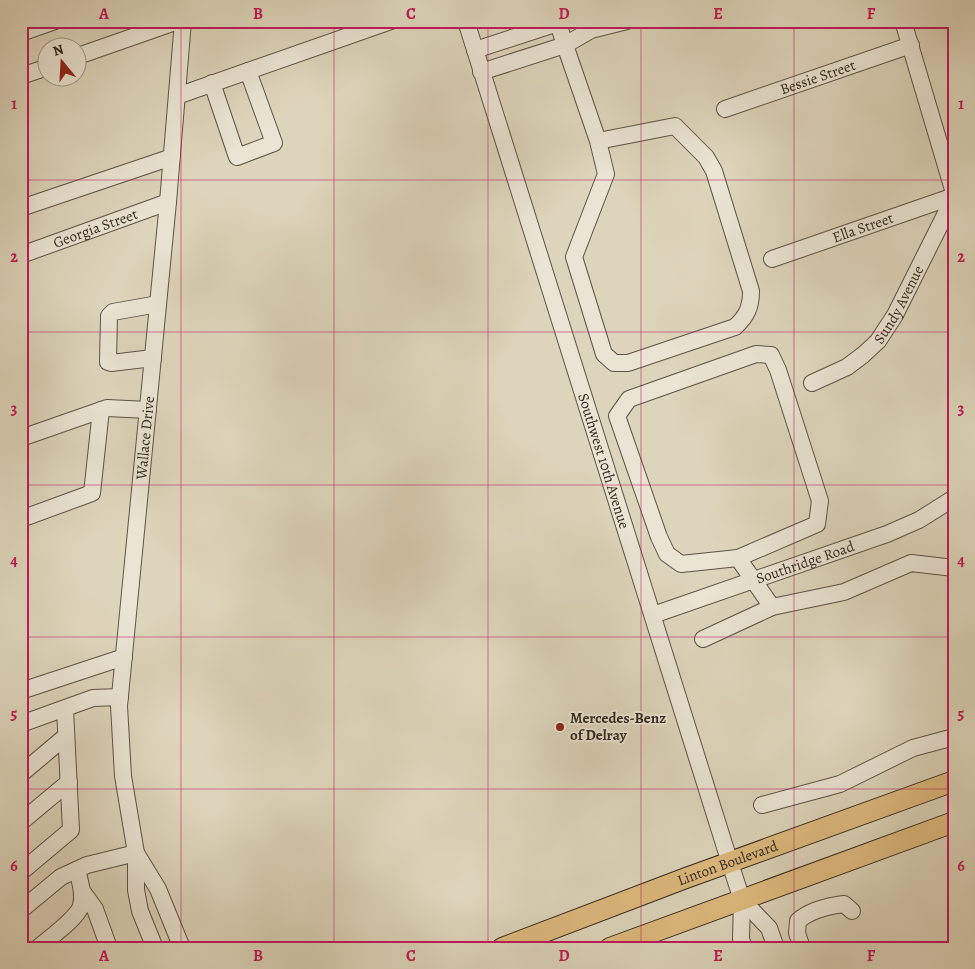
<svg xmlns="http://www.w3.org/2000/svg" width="975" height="969" viewBox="0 0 975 969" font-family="Alegreya,serif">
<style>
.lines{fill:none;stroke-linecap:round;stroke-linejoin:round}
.minor-casing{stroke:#5d5346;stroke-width:18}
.major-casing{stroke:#32281f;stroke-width:22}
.minor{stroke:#e9e4d3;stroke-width:16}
.major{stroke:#deba7e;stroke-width:20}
.grid{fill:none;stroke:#c2185b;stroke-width:1;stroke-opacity:0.55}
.poi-dot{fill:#8f2418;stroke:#e9e4d3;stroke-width:2}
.labels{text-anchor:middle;stroke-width:4;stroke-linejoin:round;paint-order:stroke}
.street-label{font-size:15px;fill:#32281f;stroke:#e9e4d3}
.poi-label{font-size:15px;font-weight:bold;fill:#32281f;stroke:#e9e4d3;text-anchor:start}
.neatline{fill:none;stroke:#c2185b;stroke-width:2}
.grid-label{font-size:16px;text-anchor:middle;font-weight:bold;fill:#c2185b}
</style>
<rect width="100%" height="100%" fill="#ddd5bb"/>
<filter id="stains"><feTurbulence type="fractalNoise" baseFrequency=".004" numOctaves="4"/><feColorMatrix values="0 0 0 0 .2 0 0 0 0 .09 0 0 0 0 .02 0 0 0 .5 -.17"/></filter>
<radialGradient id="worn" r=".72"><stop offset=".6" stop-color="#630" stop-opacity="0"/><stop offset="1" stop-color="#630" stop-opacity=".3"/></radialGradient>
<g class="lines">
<defs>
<g id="minor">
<path id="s1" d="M 466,21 L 730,863 L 742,900 L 741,939 L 744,948"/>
<path d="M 903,21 L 954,193"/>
<path d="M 21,33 L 55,21"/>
<path d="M 475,50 L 558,23 L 565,45 L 481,72"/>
<path d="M 78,56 L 178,21"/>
<path d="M 21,76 L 48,67"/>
<path d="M 212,83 L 237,157 L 274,143 L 248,71"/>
<path d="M 177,96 L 391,21"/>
<path id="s2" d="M 725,109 L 911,45"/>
<path d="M 598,141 L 675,126 L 706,157 L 714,171 L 751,291 C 751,307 747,316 735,327 L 628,363 L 614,363 L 604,354 L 574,257 L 606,174 L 598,141 L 565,45 L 591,30 L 627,21"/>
<path d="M 21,208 L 172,157"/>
<path id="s3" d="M 21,255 L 168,202"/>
<path id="s4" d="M 772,259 L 954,196"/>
<path d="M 756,354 L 771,355 L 778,370 L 820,501 L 817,524 L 738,558 L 681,564 L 667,554 L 659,537 L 617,416 L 629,399 Z"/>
<path d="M 153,358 L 111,363 L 108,362 L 109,316 L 113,312 L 158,304"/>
<path id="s5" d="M 812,383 L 847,367 L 863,355 L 878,341 L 895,315 L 954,197"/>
<path d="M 21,438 L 107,408 L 148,410"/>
<path d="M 21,519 L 92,493 L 101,410"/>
<path d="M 738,558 L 772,607"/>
<path id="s6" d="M 653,615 L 887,534 L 919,520 L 954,498"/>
<path d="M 703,639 L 772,607 L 844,592 L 911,563 L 954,568"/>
<path d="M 21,691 L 124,657"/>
<path d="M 21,724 L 93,698 L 120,697"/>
<path d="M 21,774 L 66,736"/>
<path d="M 762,805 L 840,784 L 913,748 L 954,737"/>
<path d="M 21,822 L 69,782"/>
<path d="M 136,853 L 158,889 L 182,948"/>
<path d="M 21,872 L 71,830 L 65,709"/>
<path d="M 82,891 L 95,909 L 109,948"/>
<path d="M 742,900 L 769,928 L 776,948"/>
<path d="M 21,910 L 61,877 L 87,865 L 136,853"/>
<path d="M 38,948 C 49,938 76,920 81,906 C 84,894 80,881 77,870"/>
<path id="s7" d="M 155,948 L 140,911 L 136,890 L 136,853 L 123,776 L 119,706 L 168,202 L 183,21"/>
<path d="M 802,948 L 797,933 L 798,921 C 810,910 828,906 844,904 L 852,911"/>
</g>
<g id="major">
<path id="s8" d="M 502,948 L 686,878 L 954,781"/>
<path d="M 610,948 L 954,822"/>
</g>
</defs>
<!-- minor casing -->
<use href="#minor" class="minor-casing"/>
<!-- major casing -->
<use href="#major" class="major-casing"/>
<!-- minor -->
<use href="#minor" class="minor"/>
<!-- major -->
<use href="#major" class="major"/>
</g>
<!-- grid -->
<path class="grid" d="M 181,21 L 181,948M 334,21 L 334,948M 488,21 L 488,948M 641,21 L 641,948M 794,21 L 794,948M 21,180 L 954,180M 21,332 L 954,332M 21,485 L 954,485M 21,637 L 954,637M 21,789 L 954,789"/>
<!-- markers -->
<circle class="poi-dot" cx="560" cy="727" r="5"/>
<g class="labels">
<!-- street labels -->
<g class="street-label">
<text dy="5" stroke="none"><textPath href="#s2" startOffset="98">Bessie Street</textPath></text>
<text dy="5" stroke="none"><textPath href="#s4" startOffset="96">Ella Street</textPath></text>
<text dy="5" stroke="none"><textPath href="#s3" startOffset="79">Georgia Street</textPath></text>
<text dy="5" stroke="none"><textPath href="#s5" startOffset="121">Sundy Avenue</textPath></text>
<text dy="5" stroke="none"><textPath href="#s7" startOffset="516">Wallace Drive</textPath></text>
<text dy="5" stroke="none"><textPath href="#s1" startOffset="461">Southwest 10th Avenue</textPath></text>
<text dy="5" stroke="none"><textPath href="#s6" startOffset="161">Southridge Road</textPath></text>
<text dy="5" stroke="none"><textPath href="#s8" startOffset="241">Linton Boulevard</textPath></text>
</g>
<!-- poi labels -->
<g class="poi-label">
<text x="570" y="723">Mercedes-Benz<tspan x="570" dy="17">of Delray</tspan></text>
</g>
</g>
<!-- margin -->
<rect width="975" height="969" fill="none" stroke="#ddd5bb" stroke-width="55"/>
<!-- north arrow -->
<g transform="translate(62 62) rotate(342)"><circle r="24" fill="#e9e4d3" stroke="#a0998b"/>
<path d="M0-4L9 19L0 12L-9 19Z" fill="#8f2418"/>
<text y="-8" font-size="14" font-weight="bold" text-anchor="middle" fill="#32281f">N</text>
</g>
<rect x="28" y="28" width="920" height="914" class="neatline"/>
<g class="grid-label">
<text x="104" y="19">A</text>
<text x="258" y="19">B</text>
<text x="411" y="19">C</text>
<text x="564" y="19">D</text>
<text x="718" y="19">E</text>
<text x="871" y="19">F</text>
<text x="14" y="109">1</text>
<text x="961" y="109">1</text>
<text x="14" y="262">2</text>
<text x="961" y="262">2</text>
<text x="14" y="414">3</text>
<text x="961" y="414">3</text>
<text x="14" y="566">4</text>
<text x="961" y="566">4</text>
<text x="14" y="719">5</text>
<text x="961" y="719">5</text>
<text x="14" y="871">6</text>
<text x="961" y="871">6</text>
<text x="104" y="961">A</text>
<text x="258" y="961">B</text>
<text x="411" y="961">C</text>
<text x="564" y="961">D</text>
<text x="718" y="961">E</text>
<text x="871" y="961">F</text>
</g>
<rect width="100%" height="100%" filter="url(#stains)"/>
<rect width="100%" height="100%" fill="url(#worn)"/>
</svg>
